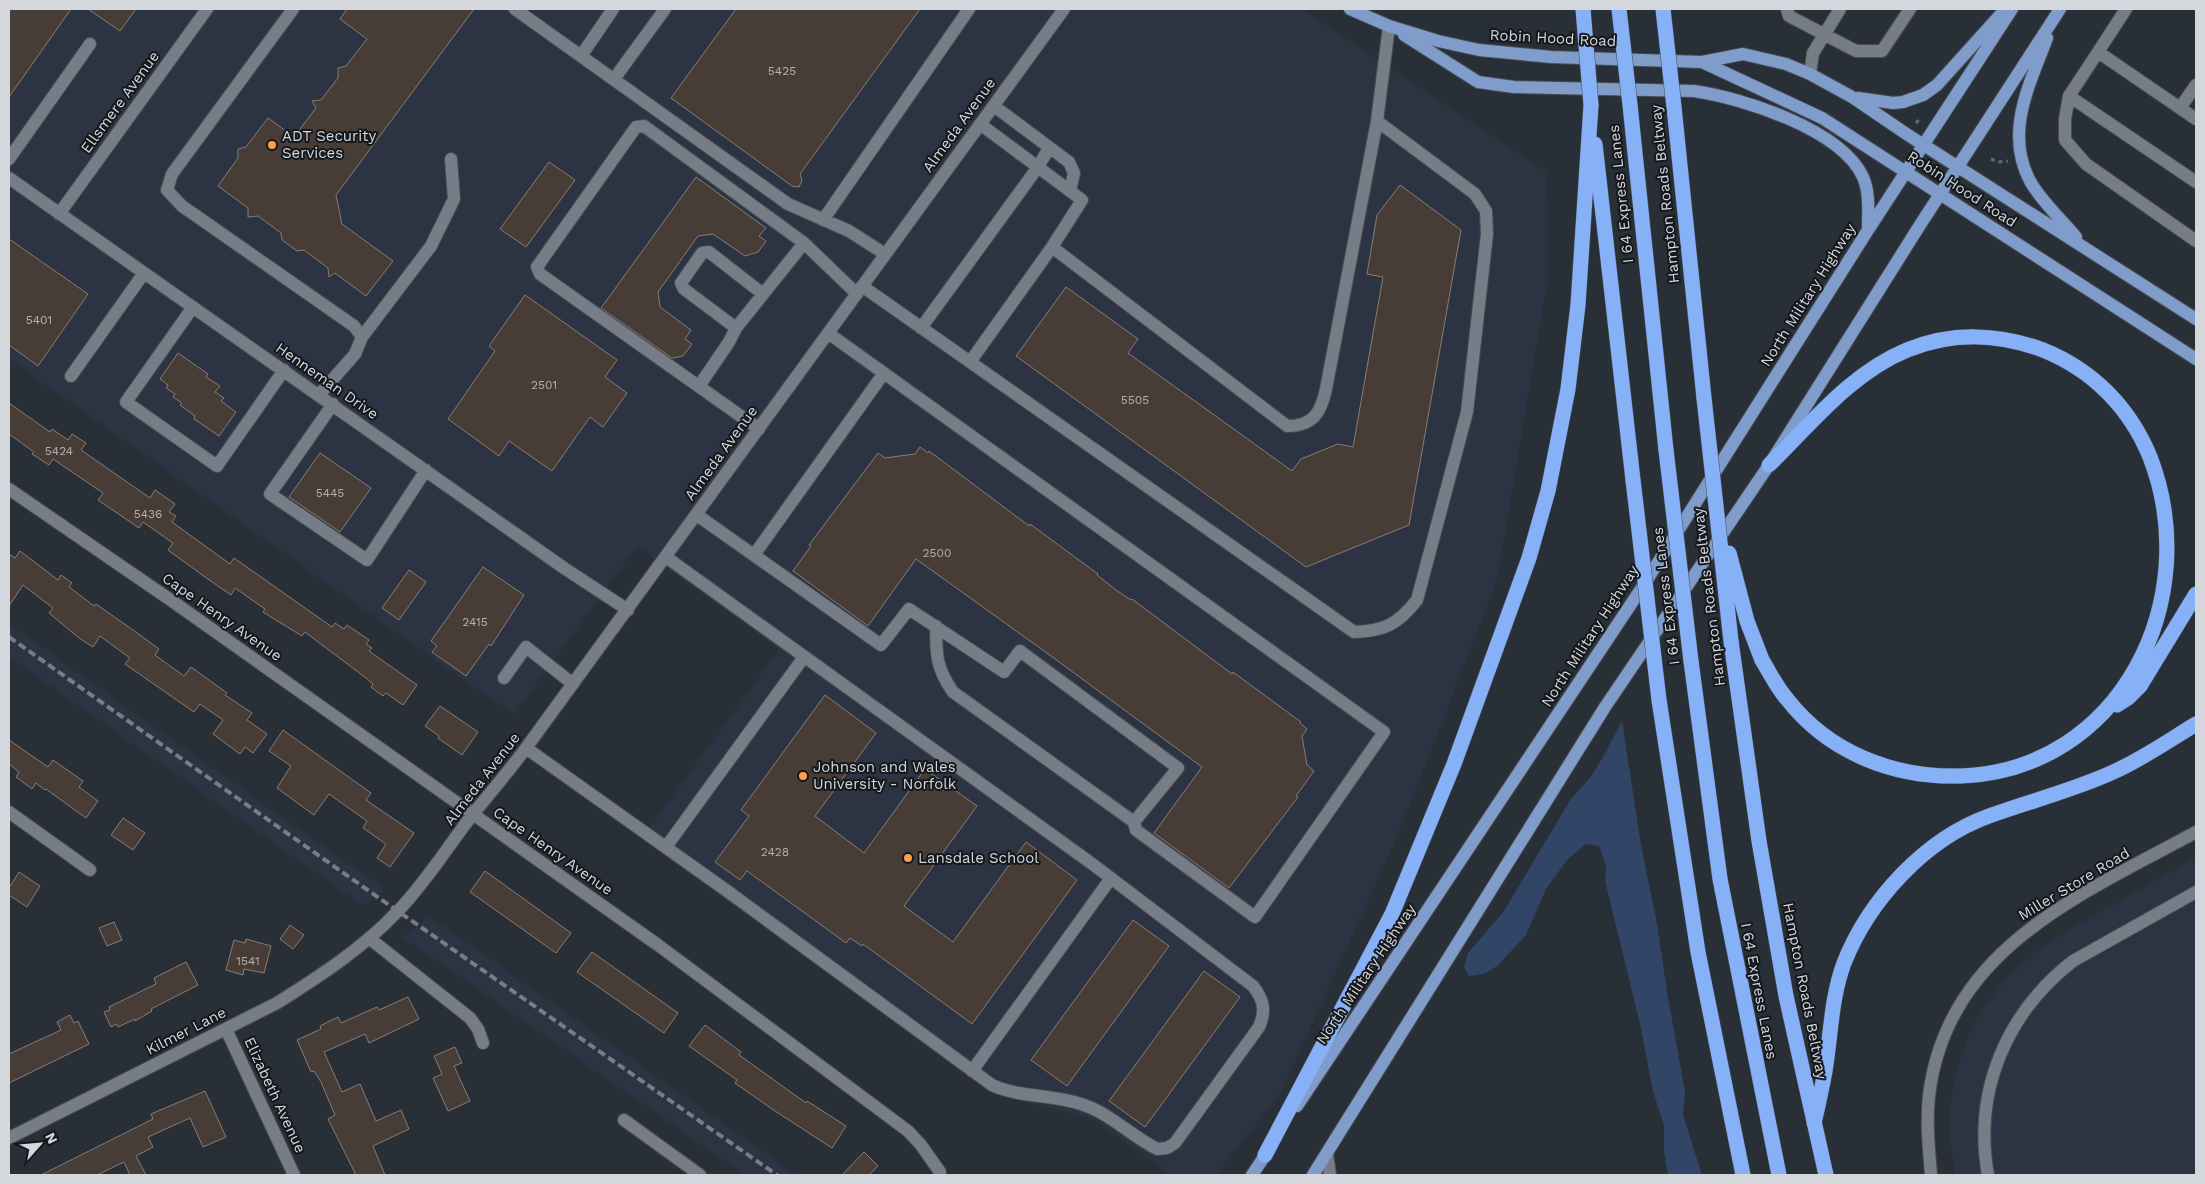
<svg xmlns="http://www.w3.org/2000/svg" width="2205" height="1184" viewBox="0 0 2205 1184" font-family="'Work Sans',sans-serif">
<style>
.built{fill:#2c3443}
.green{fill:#314566}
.building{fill:#473d36;stroke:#887d75}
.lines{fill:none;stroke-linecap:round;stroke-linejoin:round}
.minor-casing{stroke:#484d54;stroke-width:14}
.major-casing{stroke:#484d54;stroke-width:14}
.highway-casing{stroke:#484d54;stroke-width:16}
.path{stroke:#656a71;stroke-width:3;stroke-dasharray:4 4;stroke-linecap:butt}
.minor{stroke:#767d87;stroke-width:12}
.major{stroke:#809cca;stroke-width:12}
.highway{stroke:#86b1f7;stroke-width:15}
.rail{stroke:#787d84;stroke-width:4;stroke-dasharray:8 4;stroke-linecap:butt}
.highway-bridge-casing{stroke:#484d54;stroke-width:16;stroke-linecap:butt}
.highway-bridge{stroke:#86b1f7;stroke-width:15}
.poi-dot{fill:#fa9f4e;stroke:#14171b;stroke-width:2}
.labels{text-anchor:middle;stroke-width:4;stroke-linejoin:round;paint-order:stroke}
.number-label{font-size:12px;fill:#b1b1b3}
.street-label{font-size:15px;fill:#d4d8dd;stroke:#14171b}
.poi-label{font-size:15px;fill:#d4d8dd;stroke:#14171b;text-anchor:start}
</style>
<rect width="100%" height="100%" fill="#292f37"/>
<!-- built -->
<path class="built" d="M 9,9 L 1302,9 L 1547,173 L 1548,279 L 1497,580 L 1401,828 L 1280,1095 L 1216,1175 L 1172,1175 L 1094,1120 L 991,1093 L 642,839 L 779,649 L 637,546 L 514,715 L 9,359 Z
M 9,624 L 384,889 L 362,905 L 9,657 Z
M 2196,857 L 2196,1175 L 1954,1175 L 1949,1122 L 1953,1085 L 1961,1056 L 1973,1025 L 1988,1002 L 2007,977 L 2048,942 Z
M 429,916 L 796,1175 L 745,1175 L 403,937 Z"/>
<!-- green -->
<path class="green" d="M 1622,721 L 1641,845 L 1657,924 L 1668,998 L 1685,1091 L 1683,1115 L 1702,1175 L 1668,1175 L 1664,1152 L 1664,1126 L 1653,1091 L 1640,1024 L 1605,881 L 1606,865 L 1599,846 L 1586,844 L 1567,860 L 1546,889 L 1526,935 L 1497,966 L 1484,974 L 1469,976 L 1464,967 L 1468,953 L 1504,911 L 1571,799 L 1590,778 L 1603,757 Z"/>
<!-- building -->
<path class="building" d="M 9,9 L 71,9 L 9,97 Z
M 88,9 L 136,9 L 120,31 Z
M 347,9 L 474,9 L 336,195 L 342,224 L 393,261 L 366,296 L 335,273 L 329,277 L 328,268 L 304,250 L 297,251 L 282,240 L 281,233 L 258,216 L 248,217 L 248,208 L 218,186 L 238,158 L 238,149 L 246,147 L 268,118 L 294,137 L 316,108 L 312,101 L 321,100 L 338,78 L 338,68 L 346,66 L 367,39 L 340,19 Z
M 736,9 L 920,9 L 800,174 L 802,180 L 799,187 L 792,186 L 671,98 Z
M 549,162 L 575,180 L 526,247 L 500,229 Z
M 696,177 L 766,228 L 759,236 L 766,241 L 758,252 L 745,256 L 713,234 L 698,236 L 658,292 L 660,307 L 691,330 L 685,339 L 692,344 L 683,356 L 672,358 L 601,308 Z
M 1400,185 L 1461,230 L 1409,525 L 1306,567 L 1016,356 L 1066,287 L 1138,339 L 1128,353 L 1292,471 L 1301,459 L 1338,444 L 1353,447 L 1383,277 L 1367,274 L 1377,215 Z
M 9,239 L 88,294 L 38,366 L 9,345 Z
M 525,295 L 617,360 L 605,377 L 627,393 L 603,427 L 590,417 L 552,471 L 509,441 L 499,456 L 448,419 L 495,351 L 489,346 Z
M 178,353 L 208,374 L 206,377 L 220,386 L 215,392 L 224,398 L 221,401 L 236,412 L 219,436 L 194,419 L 195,416 L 180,405 L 182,403 L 173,397 L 175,394 L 166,388 L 168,385 L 160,379 Z
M 9,403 L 50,432 L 52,429 L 68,440 L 72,434 L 86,443 L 81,450 L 150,498 L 155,490 L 175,504 L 169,512 L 176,516 L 172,522 L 230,564 L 234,558 L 332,627 L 335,623 L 344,629 L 347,625 L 369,640 L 366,644 L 372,648 L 369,651 L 417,685 L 403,705 L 386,693 L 383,696 L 371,687 L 373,684 L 366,678 L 305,632 L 302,636 L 263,612 L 265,609 L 235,588 L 231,595 L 205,577 L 168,550 L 173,543 L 143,522 L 139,528 L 98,500 L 103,493 L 53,459 L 49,465 L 32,454 L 34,452 L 9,434 Z
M 920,447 L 928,453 L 929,451 L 1029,526 L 1030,524 L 1098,574 L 1097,575 L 1116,590 L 1131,600 L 1132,599 L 1232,674 L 1233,672 L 1301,722 L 1300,723 L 1307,729 L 1302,736 L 1307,765 L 1314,771 L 1296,796 L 1298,797 L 1229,888 L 1154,833 L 1202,767 L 1051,656 L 916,559 L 868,626 L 793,571 L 811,546 L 809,545 L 878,453 L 885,458 L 915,454 Z
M 320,453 L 371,488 L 340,532 L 289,497 Z
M 20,551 L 58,580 L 61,575 L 72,583 L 69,587 L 94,606 L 96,604 L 133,630 L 159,649 L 155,655 L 184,676 L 191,667 L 227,693 L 225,695 L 252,713 L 247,720 L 267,734 L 253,753 L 245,747 L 240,754 L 213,734 L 223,720 L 200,704 L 194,712 L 125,664 L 130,658 L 100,636 L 93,647 L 79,638 L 49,613 L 53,608 L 23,585 L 9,606 L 9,554 L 15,558 Z
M 483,567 L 524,595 L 491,646 L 489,644 L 466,676 L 432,652 L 437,646 L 431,641 Z
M 409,570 L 426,582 L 399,620 L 382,608 Z
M 825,695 L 876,733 L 815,816 L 864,853 L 925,769 L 977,806 L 904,906 L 953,942 L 1026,842 L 1077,880 L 972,1024 L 863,944 L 862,946 L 850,938 L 846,943 L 747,871 L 740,880 L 715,862 L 749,816 L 741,810 Z
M 440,706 L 478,732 L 462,755 L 438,738 L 439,736 L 425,726 Z
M 283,730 L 371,793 L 366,800 L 414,833 L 390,867 L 377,858 L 386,844 L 363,828 L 367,821 L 329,794 L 314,815 L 277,788 L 291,766 L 269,751 Z
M 9,740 L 48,767 L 53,760 L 83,781 L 79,787 L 98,801 L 86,818 L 46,789 L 45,790 L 36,783 L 32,789 L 16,777 L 19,772 L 9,764 Z
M 123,818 L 145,833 L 133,850 L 111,835 Z
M 485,871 L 571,933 L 556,953 L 470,892 Z
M 19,872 L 40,886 L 27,907 L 9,895 L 9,888 Z
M 1133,920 L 1169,946 L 1067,1086 L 1031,1060 Z
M 114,922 L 122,940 L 107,946 L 99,928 Z
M 290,925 L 304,935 L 293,949 L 280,939 Z
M 246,939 L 271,946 L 264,973 L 244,969 L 243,975 L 226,970 L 234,940 L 245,943 Z
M 592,952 L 678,1013 L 664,1033 L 577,972 Z
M 186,962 L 198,985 L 151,1009 L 152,1011 L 135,1021 L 135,1019 L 118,1027 L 116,1024 L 111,1027 L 104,1012 L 110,1010 L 109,1007 L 156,984 L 154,978 Z
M 1204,971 L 1240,997 L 1145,1127 L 1109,1101 Z
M 408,997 L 419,1019 L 369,1043 L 365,1034 L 324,1052 L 342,1092 L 360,1084 L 376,1121 L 401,1110 L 409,1129 L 373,1146 L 385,1175 L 356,1175 L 328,1119 L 335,1115 L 321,1082 L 314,1071 L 311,1072 L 297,1040 L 321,1029 L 320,1026 L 338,1017 L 341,1023 L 377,1007 L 379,1010 Z
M 70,1015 L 74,1023 L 78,1021 L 89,1044 L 9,1083 L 9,1054 L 61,1030 L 57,1022 Z
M 705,1025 L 741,1052 L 739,1055 L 806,1103 L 807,1101 L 846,1126 L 832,1148 L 772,1109 L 735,1083 L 737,1080 L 689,1046 Z
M 455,1047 L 462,1063 L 454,1066 L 470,1101 L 448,1111 L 433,1078 L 442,1074 L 434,1056 Z
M 205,1091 L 226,1137 L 203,1147 L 190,1118 L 148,1137 L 153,1147 L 136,1156 L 146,1175 L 130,1175 L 124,1162 L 97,1175 L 41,1175 L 153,1119 L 151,1114 Z
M 864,1152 L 878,1166 L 869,1175 L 842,1175 Z"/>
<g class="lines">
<defs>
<path id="minor" d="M 293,9 L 172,174 L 167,190 L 182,206 L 354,326 L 362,337 L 355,354 L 319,395
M 515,9 L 788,204 L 849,231 L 885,254
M 1787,9 L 1789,16 L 1856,51 L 1882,51 L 1910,9
M 2098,52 L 2126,9
M 581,56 L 613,9
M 1810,74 L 1813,53 L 1840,9
M 614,79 L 665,9
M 2069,96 L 2065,119 L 2065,140 L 2086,164 L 2196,241
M 2180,108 L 2196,85
M 2196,119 L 2098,52 L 2069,96 L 2196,182
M 980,124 L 1070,191 L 1074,173 L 1069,162 L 994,106
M 9,159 L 90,44
M 9,178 L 564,568 L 628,610
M 1070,191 L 1082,200 L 1052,247 L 1287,426 C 1313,426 1321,413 1326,389 L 1377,121 L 1389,26
M 59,214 L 207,9
M 823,220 L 969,9
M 862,286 L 1354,632 C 1385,631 1398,624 1417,600 L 1467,412 L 1487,234 L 1486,211 L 1475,194 L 1377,121
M 763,294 L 709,252 L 702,253 L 681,283 L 684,289 L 736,328 L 804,243
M 193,307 L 126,402 L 217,466 L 284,370
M 921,328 L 1038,167 L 1049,148
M 362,337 L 431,246 L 454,199 L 451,159
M 970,362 L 1052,247
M 71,376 L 144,273
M 699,386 L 729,342 L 736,328
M 333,404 L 270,494 L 367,560 L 426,470
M 759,429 L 540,274 L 537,267 L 636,127 L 644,126 L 804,243 L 857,294
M 9,489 L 172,601 L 658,945 L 908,1131 L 921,1145 L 940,1172
M 697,515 L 881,645 L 909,609 L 1004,672 L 1020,651 L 1178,768 L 1134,822 L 1136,830 L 1255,917 L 1384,732 L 828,333
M 754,555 L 884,373
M 936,626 C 936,654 936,668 953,692 L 1134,822
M 504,678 L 526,647 L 573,684
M 526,748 L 730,893 L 992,1085 C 1020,1098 1052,1094 1081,1104 C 1110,1113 1131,1136 1157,1149 L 1167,1148 L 1175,1143 L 1259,1027 C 1266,1011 1264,1000 1253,986 L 1091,863 L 666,557
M 9,812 L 90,870
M 666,847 L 804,657
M 369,938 L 470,1018 L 478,1029 L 483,1043
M 226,1029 L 294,1175
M 972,1071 L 1111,878
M 624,1120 L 700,1175
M 9,1138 L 277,1003 C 320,976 363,948 398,911 C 427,881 448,846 473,814 C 491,792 509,771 526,748 L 1064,9
M 1327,1153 L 1330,1175
M 1931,1175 C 1929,1149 1926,1123 1929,1096 C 1946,949 2082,894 2196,832
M 1988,1175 C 1973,1092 2006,1013 2073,961 L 2196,892"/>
<path id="major" d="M 1350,9 L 1389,26 L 1438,41 L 1479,50 L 1551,57 L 1702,62 L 1743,54 L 1786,64 L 1810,74 L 1852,97 L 1908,135 L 2196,319
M 1404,35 L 1478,82 L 1514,87 L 1694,91 C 1742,98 1841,129 1863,177 C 1870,193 1868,212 1868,229
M 2047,38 C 2030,84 2004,132 2030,181 C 2041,201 2061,219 2076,237
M 1702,62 L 1822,118 L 2196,359
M 1858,98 L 1893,103 L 1903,102 L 1923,95 L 1937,85 L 2001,14
M 1297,1106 L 1645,583 L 1868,230 L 2012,9
M 1252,1175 L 1270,1148
M 1313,1175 L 1605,707 L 1769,465 L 1920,225 L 2060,9"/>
<path id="highway" d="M 1630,105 L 1666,450
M 1674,107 L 1704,398
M 1595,144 L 1633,480
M 1731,641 L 1759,841 L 1786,996 L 1826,1175
M 1762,660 C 1770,673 1777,688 1787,699 C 1829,753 1894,778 1961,776 C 2121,770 2205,599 2150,457 C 2130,408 2093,370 2043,350 C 1998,333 1951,332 1907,350 C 1851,373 1811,424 1769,465
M 1691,661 L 1720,879 L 1779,1175
M 1659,700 L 1698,952 L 1743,1175
M 2117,705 L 2128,698 L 2140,686 L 2196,594
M 1814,1123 C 1818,1106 1822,1088 1825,1071 C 1831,1035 1831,998 1844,963 C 1869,900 1925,839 1989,816 C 2030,801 2071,791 2111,773 C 2141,760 2168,741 2196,724
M 1265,1155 L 1392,914 L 1454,764 L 1529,558 L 1548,491 L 1568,389 L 1578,305 L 1591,105"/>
</defs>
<!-- minor casing -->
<use href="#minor" class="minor-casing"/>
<!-- major casing -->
<use href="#major" class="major-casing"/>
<!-- highway casing -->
<use href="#highway" class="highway-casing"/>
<!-- path -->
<path class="path" d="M 1916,123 L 1921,117
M 1991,159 L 1998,162 L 2008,161"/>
<!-- minor -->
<use href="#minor" class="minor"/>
<!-- major -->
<use href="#major" class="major"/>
<!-- highway -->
<use href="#highway" class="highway"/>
<!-- rail -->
<path class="rail" d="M 9,637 L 379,898 L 777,1175"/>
<defs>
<path id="highway-bridge" d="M 1583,9 L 1591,105
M 1619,9 L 1630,105
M 1663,9 L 1674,107
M 1704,398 L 1731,641
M 1666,450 L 1691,661
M 1633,480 L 1659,700
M 1729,553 L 1747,621 L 1762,660"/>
</defs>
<!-- highway-bridge casing -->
<use href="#highway-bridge" class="highway-bridge-casing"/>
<!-- highway-bridge -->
<use href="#highway-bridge" class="highway-bridge"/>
</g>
<!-- markers -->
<g class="poi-dot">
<circle cx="272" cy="145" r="5"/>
<circle cx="803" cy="776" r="5"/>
<circle cx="908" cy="858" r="5"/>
</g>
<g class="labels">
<!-- number labels -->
<g class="number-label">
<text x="782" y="75">5425</text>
<text x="39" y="324">5401</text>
<text x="544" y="389">2501</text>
<text x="1135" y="404">5505</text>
<text x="59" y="455">5424</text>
<text x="330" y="497">5445</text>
<text x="148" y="518">5436</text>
<text x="937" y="557">2500</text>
<text x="475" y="626">2415</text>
<text x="775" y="856">2428</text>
<text x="248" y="965">1541</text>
</g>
<!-- street labels -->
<g class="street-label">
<text transform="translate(1553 38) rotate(3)" y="5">Robin Hood Road</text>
<text transform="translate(120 102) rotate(-54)" y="5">Ellsmere Avenue</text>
<text transform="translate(959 125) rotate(-54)" y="5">Almeda Avenue</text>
<text transform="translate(1962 189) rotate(33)" y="5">Robin Hood Road</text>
<text transform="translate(1621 194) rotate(-96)" y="5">I 64 Express Lanes</text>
<text transform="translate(1665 194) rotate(-96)" y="5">Hampton Roads Beltway</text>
<text transform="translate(1808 295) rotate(-58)" y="5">North Military Highway</text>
<text transform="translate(327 381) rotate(35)" y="5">Henneman Drive</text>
<text transform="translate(721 453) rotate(-54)" y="5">Almeda Avenue</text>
<text transform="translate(1666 596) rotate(-97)" y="5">I 64 Express Lanes</text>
<text transform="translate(1709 597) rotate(-97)" y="5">Hampton Roads Beltway</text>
<text transform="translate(222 617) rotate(35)" y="5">Cape Henry Avenue</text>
<text transform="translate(1590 636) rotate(-57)" y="5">North Military Highway</text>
<text transform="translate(482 779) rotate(-52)" y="5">Almeda Avenue</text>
<text transform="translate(553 851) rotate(35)" y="5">Cape Henry Avenue</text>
<text transform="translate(2074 884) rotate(-31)" y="5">Miller Store Road</text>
<text transform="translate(1366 974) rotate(-56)" y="5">North Military Highway</text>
<text transform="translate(1759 991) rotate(79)" y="5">I 64 Express Lanes</text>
<text transform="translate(1805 991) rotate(79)" y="5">Hampton Roads Beltway</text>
<text transform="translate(186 1031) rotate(-27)" y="5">Kilmer Lane</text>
<text transform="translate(275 1095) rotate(65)" y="5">Elizabeth Avenue</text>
</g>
<!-- poi labels -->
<g class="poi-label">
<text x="282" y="141">ADT Security<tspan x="282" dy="17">Services</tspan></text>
<text x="813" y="772">Johnson and Wales<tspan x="813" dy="17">University - Norfolk</tspan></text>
<text x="918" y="863">Lansdale School</text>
</g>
</g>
<!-- border -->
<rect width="2205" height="1184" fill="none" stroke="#d4d8dd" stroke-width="20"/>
<!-- north arrow -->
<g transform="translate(40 1144) rotate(63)" stroke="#14171b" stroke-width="4" paint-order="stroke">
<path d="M0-4L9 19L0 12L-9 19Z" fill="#d4d8dd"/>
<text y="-8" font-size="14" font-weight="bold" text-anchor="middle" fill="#d4d8dd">N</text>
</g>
</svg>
